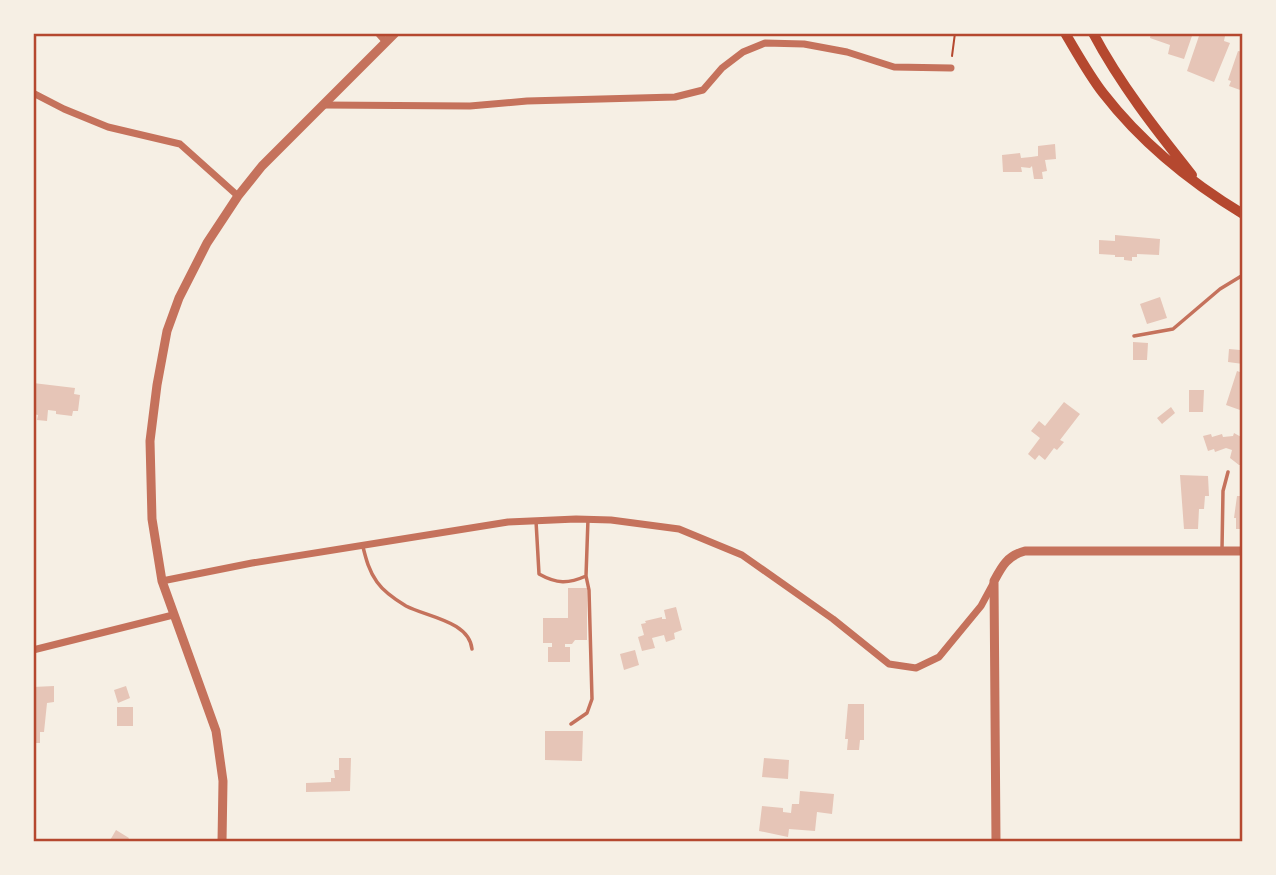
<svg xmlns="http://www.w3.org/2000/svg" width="1276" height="875" viewBox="0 0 1276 875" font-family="'PT Sans',sans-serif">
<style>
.building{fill:#e6c5b7}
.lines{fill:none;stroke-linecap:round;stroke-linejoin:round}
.path{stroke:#b5482f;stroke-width:2}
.service{stroke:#c5725c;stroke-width:3.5}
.minor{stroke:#c5725c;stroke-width:7}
.tertiary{stroke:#c5725c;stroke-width:9}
.primary{stroke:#b5482f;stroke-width:10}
.neatline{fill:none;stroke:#b5482f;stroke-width:2.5}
</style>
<rect width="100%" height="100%" fill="#f6efe4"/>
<!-- building -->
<path class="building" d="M 1151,33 L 1193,33 L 1184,59 L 1168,54 L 1170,45 L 1150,38 Z
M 1200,33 L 1218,33 L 1225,36 L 1224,41 L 1230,43 L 1214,82 L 1187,71 Z
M 1238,51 L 1243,52 L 1243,91 L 1229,86 L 1231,81 L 1228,80 Z
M 1055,144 L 1056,159 L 1045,160 L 1047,171 L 1042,172 L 1043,179 L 1034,179 L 1032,166 L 1030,168 L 1021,167 L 1022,172 L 1003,172 L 1002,155 L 1020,153 L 1021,158 L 1031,157 L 1038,156 L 1038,146 Z
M 1115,235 L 1160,239 L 1159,255 L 1137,254 L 1137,257 L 1132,257 L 1132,261 L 1124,260 L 1124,257 L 1115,257 L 1115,255 L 1099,254 L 1099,240 L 1115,241 Z
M 1160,297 L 1167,318 L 1147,324 L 1140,304 Z
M 1133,342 L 1148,343 L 1147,360 L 1133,360 Z
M 1243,345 L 1243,364 L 1228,362 L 1229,349 L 1240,350 Z
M 1237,371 L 1243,373 L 1243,400 L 1240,410 L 1226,405 Z
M 33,383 L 75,388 L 74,394 L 80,395 L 78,411 L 73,411 L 72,416 L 56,414 L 56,411 L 48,410 L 47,421 L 37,420 L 38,415 L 33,414 Z
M 1189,390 L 1204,390 L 1203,412 L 1189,412 Z
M 1064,402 L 1080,414 L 1060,440 L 1064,442 L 1057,450 L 1054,448 L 1045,460 L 1039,455 L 1035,460 L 1028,454 L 1040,438 L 1031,431 L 1039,421 L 1045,426 Z
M 1171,407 L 1175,413 L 1162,424 L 1157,418 Z
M 1234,433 L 1243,438 L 1243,465 L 1239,465 L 1230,458 L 1232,450 L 1226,448 L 1215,452 L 1214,449 L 1208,451 L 1203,436 L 1211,434 L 1212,437 L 1222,434 L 1223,437 L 1233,436 Z
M 1180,475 L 1208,476 L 1209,496 L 1205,496 L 1204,509 L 1199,509 L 1198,529 L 1184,529 Z
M 1237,496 L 1243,496 L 1243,529 L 1236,529 L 1236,518 L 1234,518 Z
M 568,588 L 587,588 L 587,640 L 575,640 L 572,644 L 565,644 L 565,647 L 570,647 L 570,662 L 548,662 L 548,647 L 552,647 L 552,643 L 543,643 L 543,618 L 568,618 Z
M 676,607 L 682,630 L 674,633 L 675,639 L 666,642 L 664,635 L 652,638 L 655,648 L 642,651 L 638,637 L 644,635 L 641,624 L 646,623 L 645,621 L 662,617 L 662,619 L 666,619 L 664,610 Z
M 635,650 L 639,665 L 624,670 L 620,654 Z
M 54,686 L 54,702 L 47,703 L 44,732 L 40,732 L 40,743 L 33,743 L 33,687 Z
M 126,686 L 130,698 L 118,703 L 114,690 Z
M 848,704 L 864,704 L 864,740 L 860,740 L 859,750 L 847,750 L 848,739 L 845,739 Z
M 117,707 L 133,707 L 133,726 L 117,726 Z
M 545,731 L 583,731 L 582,761 L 545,760 Z
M 339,758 L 351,758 L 350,791 L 306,792 L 306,783 L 331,782 L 331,778 L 335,778 L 334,770 L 339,770 Z
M 764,758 L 789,760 L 788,779 L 762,777 Z
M 800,791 L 834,794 L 832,814 L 817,812 L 815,831 L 789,829 L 788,837 L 759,831 L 762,806 L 783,808 L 783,812 L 791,813 L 792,804 L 799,804 Z
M 116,830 L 129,838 L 127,842 L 109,842 Z"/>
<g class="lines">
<!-- path -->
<path class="path" d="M 952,56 L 955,33"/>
<!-- service -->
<path class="service" d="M 1134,336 L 1173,329 L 1220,289 L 1243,275
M 536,521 L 539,574 C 557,584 568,584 586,576
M 363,547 C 366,559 369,571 377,582 C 384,592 396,600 406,606 C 427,617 469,621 472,649
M 1222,549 L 1223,491 L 1228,472
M 571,724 L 587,713 L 592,699 L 589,590 L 586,576 L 588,519"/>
<!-- minor -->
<path class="minor" d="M 378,33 L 386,42
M 33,93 L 64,109 L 108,127 L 180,144 L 238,196
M 323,105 L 470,106 L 527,101 L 675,97 L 703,90 L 722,68 L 743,52 L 765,43 L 804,44 L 847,52 L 894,67 L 951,68
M 162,581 L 252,563 L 508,522 L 576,519 L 611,520 L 679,529 L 742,555 L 833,619 L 889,664 L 916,668 L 939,657 L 981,606 L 994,582
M 33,650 L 173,615"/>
<!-- tertiary -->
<path class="tertiary" d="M 222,842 L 223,781 L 216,731 L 162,581 L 152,519 L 150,441 L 157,385 L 167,331 L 179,298 L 207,243 L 238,196 L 262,166 L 395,33
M 996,842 L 994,581 C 1002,566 1007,556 1025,551 L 1243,551"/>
<!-- primary -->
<path class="primary" d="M 1065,33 C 1077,53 1089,75 1103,93 C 1141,142 1190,182 1243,214
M 1093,33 C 1120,84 1156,130 1192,175"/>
</g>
<!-- border -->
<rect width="1276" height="875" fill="none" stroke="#f6efe4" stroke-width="70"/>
<rect x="35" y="35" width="1206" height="805" class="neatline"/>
</svg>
